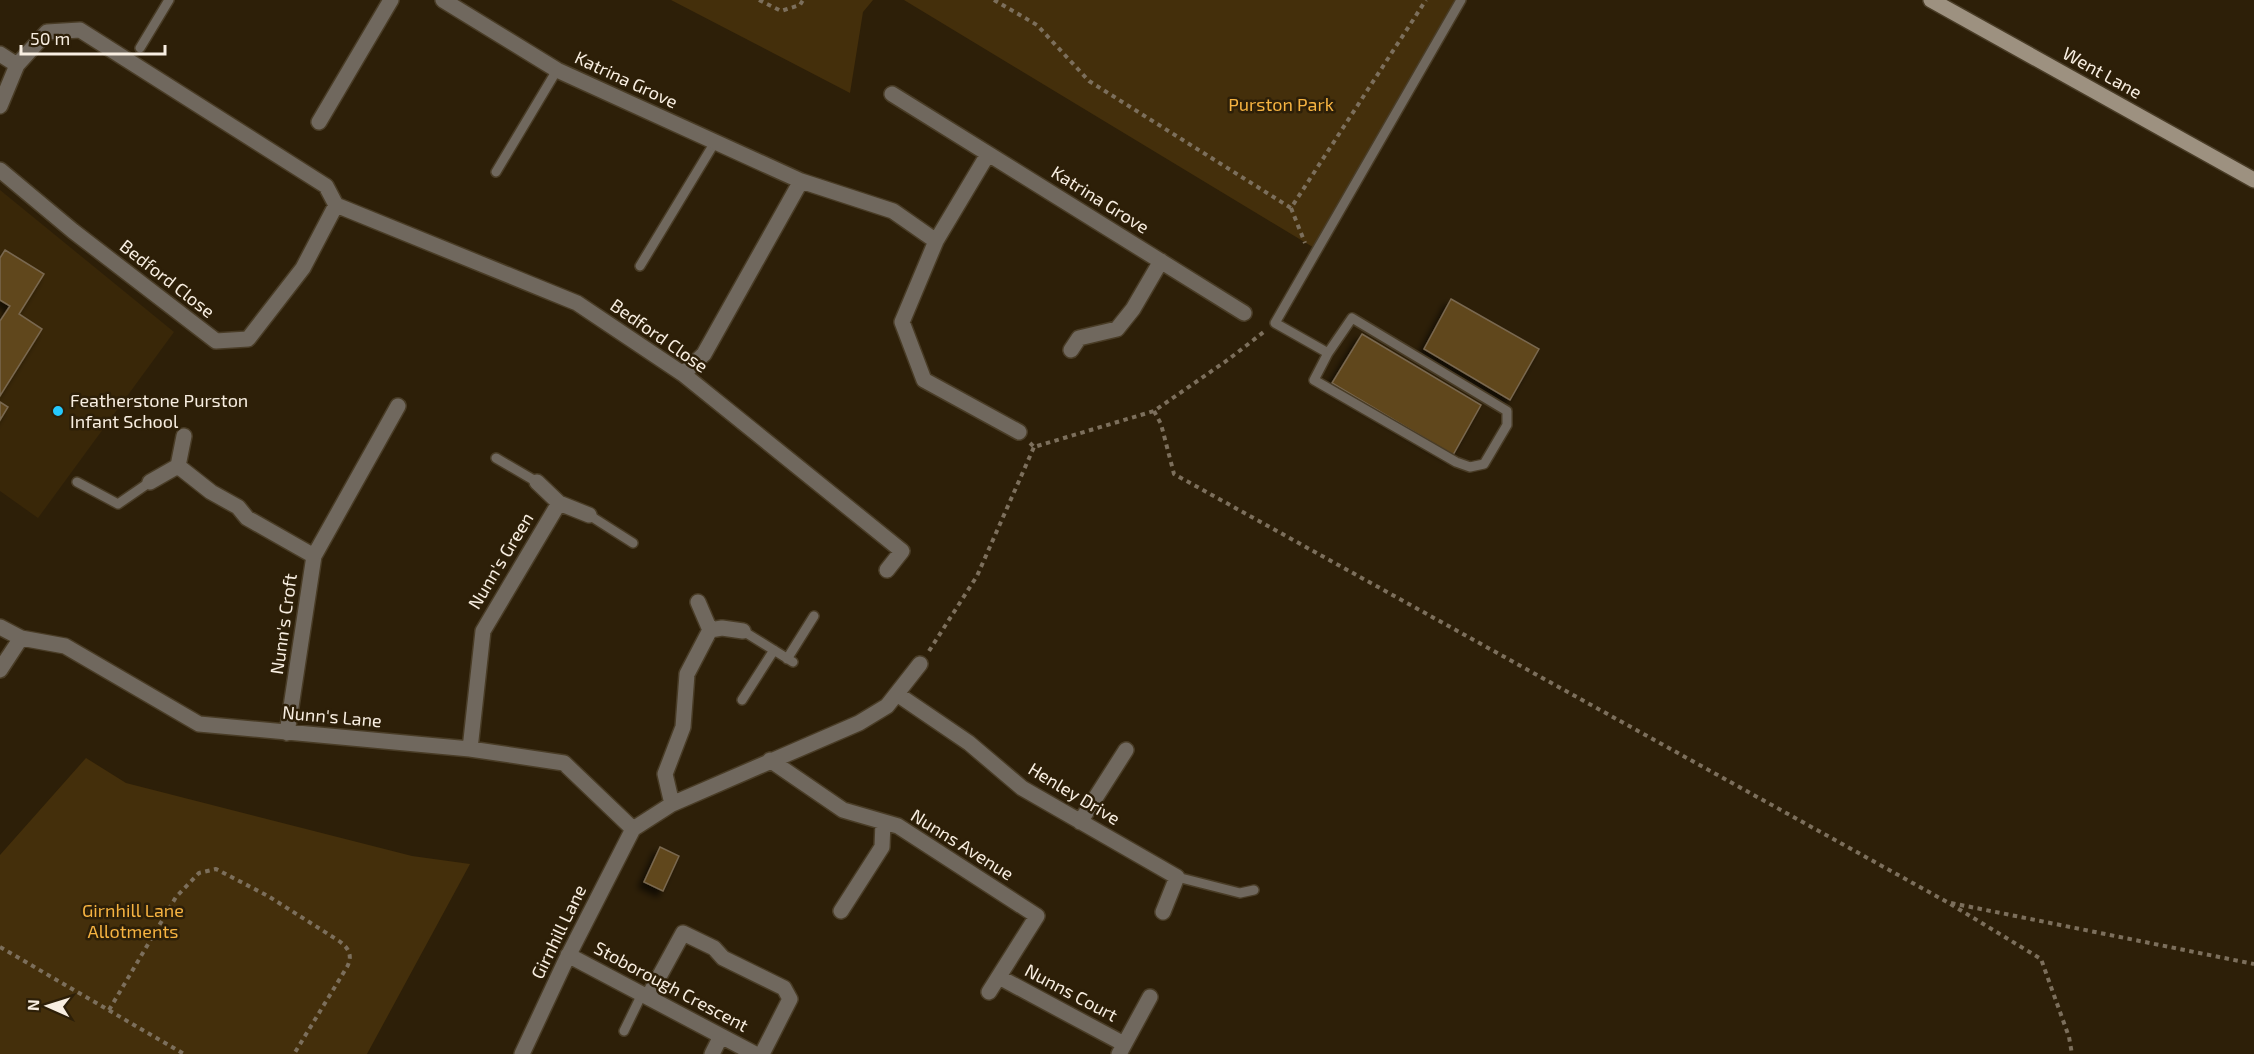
<svg xmlns="http://www.w3.org/2000/svg" width="2254" height="1054" viewBox="0 0 2254 1054" font-family="'Exo 2',sans-serif">
<style>
.built{fill:#392708}
.green{fill:#442f0b}
.building{fill:#61461a;stroke:#796850;stroke-width:1.5;filter:url(#shadow)}
.lines{fill:none;stroke-linecap:round;stroke-linejoin:round}
.service-casing{stroke:#493c26;stroke-width:12}
.minor-casing{stroke:#493c26;stroke-width:18}
.secondary-casing{stroke:#493c26;stroke-width:18}
.path{stroke:#7c6f5c;stroke-width:4;stroke-dasharray:4.5 4.5;stroke-linecap:butt}
.service{stroke:#70685e;stroke-width:9}
.minor{stroke:#70685e;stroke-width:15}
.secondary{stroke:#9d9180;stroke-width:15}
.poi-dot{fill:#25c9fe;stroke:#2d1f08;stroke-width:2}
.labels{text-anchor:middle;stroke-width:5;stroke-linejoin:round;paint-order:stroke}
.street-label{font-size:18px;fill:#f8eee1;stroke:#2d1f08}
.park-label{font-size:18px;fill:#f6b341;stroke:#2d1f08}
.poi-label{font-size:18px;fill:#f8eee1;stroke:#2d1f08;text-anchor:start}
</style>
<defs>
<filter id="shadow"><feDropShadow dx="-5.5" dy="5.5" stdDeviation="3" flood-color="#0009"/></filter>
</defs>
<rect width="100%" height="100%" fill="#2d1f08"/>
<!-- built -->
<path class="built" d="M 0,190 L 174,332 L 38,518 L 0,491 Z"/>
<!-- green -->
<path class="green" d="M 671,0 L 873,0 L 863,12 L 850,93 Z
M 904,0 L 1461,0 L 1316,249 Z
M 86,758 L 126,783 L 412,856 L 470,864 L 367,1054 L 0,1054 L 0,855 Z"/>
<!-- building -->
<path class="building" d="M 5,250 L 44,274 L 19,314 L 42,329 L 0,396 L 0,321 L 10,306 L 0,300 L 0,258 Z
M 1451,299 L 1539,349 L 1510,400 L 1424,349 Z
M 1362,334 L 1481,405 L 1453,455 L 1332,383 Z
M 0,402 L 8,407 L 0,420 Z
M 660,847 L 679,856 L 663,891 L 644,882 Z"/>
<g class="lines">
<defs>
<path id="service" d="M 140,48 L 169,0
M 496,172 L 557,70
M 640,266 L 715,142
M 1352,318 L 1507,411 L 1507,425 L 1484,464 L 1470,467 L 1456,462 L 1314,380 L 1328,353 Z
M 1328,353 L 1275,323 L 1461,0
M 496,458 L 537,482
M 77,482 L 118,504 L 150,482
M 589,515 L 633,543
M 743,631 L 793,662
M 787,659 L 814,616
M 742,700 L 774,650
M 1177,877 L 1240,893 L 1254,890
M 624,1031 L 642,994"/>
<path id="minor" d="M 443,0 L 557,70 L 801,181 L 893,211 L 936,241
M 0,54 L 17,65
M 892,94 L 1244,313
M 0,106 L 17,65 L 47,32 L 80,30 L 326,186 L 336,205 L 303,268 L 248,339 L 216,341 L 73,231 L 0,170
M 319,122 L 391,0
M 988,154 L 936,241 L 902,322 L 924,380 L 1019,432
M 336,205 L 577,303 L 683,374 L 902,551 L 887,570
M 1071,350 L 1079,338 L 1117,329 L 1133,309 L 1161,261
M 683,374 L 704,354 L 801,181
M 178,466 L 211,492 L 238,507 L 247,518 L 314,556
M 150,482 L 178,466 L 184,436
M 537,482 L 559,503 L 589,515
M 698,602 L 710,630 L 722,628 L 743,631
M 0,627 L 21,638 L 65,646 L 199,724 L 470,749 L 564,763 L 633,829
M 0,670 L 21,638
M 897,694 L 969,743 L 1022,788 L 1177,877 L 1163,912
M 287,733 L 314,556 L 398,406
M 470,749 L 483,631 L 559,503
M 770,760 L 843,810 L 898,826 L 1037,916 L 989,992
M 672,804 L 665,774 L 683,727 L 687,674 L 710,630
M 1080,822 L 1126,750
M 633,829 L 672,804 L 859,723 L 887,706 L 920,664
M 841,911 L 882,847 L 883,822
M 568,955 L 755,1054
M 999,977 L 1124,1044
M 648,997 L 683,933 L 714,948 L 723,958 L 784,988 L 790,999 L 762,1054
M 522,1054 L 565,962 L 633,829
M 712,1054 L 721,1036
M 1119,1054 L 1150,997"/>
<path id="secondary" d="M 1931,0 L 2254,180"/>
</defs>
<!-- service casing -->
<use href="#service" class="service-casing"/>
<!-- minor casing -->
<use href="#minor" class="minor-casing"/>
<!-- secondary casing -->
<use href="#secondary" class="secondary-casing"/>
<!-- path -->
<path class="path" d="M 759,0 L 781,11 L 800,5 L 803,0
M 994,0 L 1037,25 L 1089,81 L 1291,208 L 1426,0
M 1291,208 L 1305,243
M 1154,411 L 1161,424 L 1174,474 L 1947,902 L 2041,959 L 2069,1037 L 2072,1054
M 1030,443 L 1034,447 L 1154,411 L 1229,359 L 1265,331
M 929,651 L 977,576 L 1034,447
M 1951,903 L 2254,964
M 0,947 L 184,1054
M 109,1010 L 176,897 L 199,873 L 216,869 L 268,896 L 336,939 C 347,946 354,954 347,967 L 294,1054"/>
<!-- service -->
<use href="#service" class="service"/>
<!-- minor -->
<use href="#minor" class="minor"/>
<!-- secondary -->
<use href="#secondary" class="secondary"/>
</g>
<!-- markers -->
<circle class="poi-dot" cx="58" cy="411" r="6"/>
<g class="labels">
<!-- street labels -->
<g class="street-label">
<text transform="translate(2102 73) rotate(29)" y="6">Went Lane</text>
<text transform="translate(626 80) rotate(25)" y="6">Katrina Grove</text>
<text transform="translate(1100 200) rotate(32)" y="6">Katrina Grove</text>
<text transform="translate(167 279) rotate(38)" y="6">Bedford Close</text>
<text transform="translate(659 336) rotate(35)" y="6">Bedford Close</text>
<text transform="translate(501 561) rotate(-59)" y="6">Nunn's Green</text>
<text transform="translate(284 624) rotate(-82)" y="6">Nunn's Croft</text>
<text transform="translate(332 717) rotate(5)" y="6">Nunn's Lane</text>
<text transform="translate(1074 794) rotate(31)" y="6">Henley Drive</text>
<text transform="translate(962 845) rotate(32)" y="6">Nunns Avenue</text>
<text transform="translate(559 932) rotate(-64)" y="6">Girnhill Lane</text>
<text transform="translate(671 987) rotate(28)" y="6">Stoborough Crescent</text>
<text transform="translate(1071 993) rotate(28)" y="6">Nunns Court</text>
</g>
<!-- park labels -->
<g class="park-label">
<text x="1281" y="111">Purston Park</text>
<text x="133" y="917">Girnhill Lane<tspan x="133" dy="21">Allotments</tspan></text>
</g>
<!-- poi labels -->
<g class="poi-label">
<text x="70" y="407">Featherstone Purston<tspan x="70" dy="21">Infant School</tspan></text>
</g>
</g>
<!-- north arrow -->
<g transform="translate(48 1006) rotate(273)" stroke="#2d1f08" stroke-width="4.5" paint-order="stroke">
<path d="M0-4.5L10 22L0 15L-10 22Z" fill="#f8eee1"/>
<text y="-9" font-size="16" font-weight="bold" text-anchor="middle" fill="#f8eee1">N</text>
</g>
<!-- scale -->
<path d="M21 45v9h144v-9" fill="none" stroke="#f8eee1" stroke-width="3"/>
<text x="30" y="45" font-size="18" fill="#f8eee1" stroke="#2d1f08" stroke-width="4.5" paint-order="stroke">50 m</text>
</svg>
